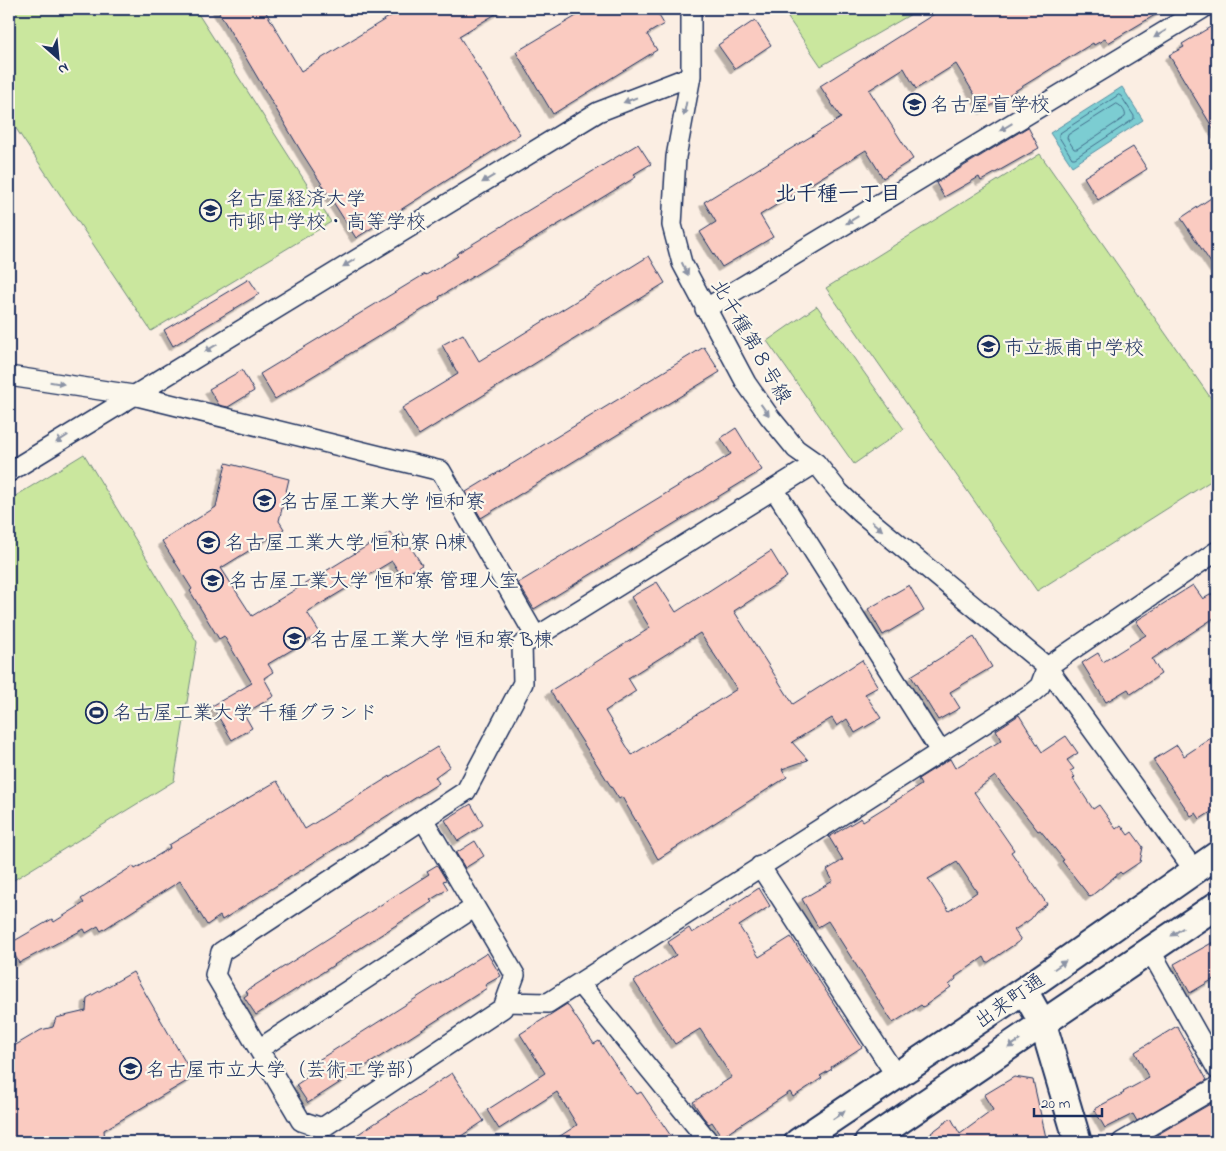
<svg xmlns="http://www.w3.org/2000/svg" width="1226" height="1151" viewBox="0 0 1226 1151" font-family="'Indie Flower','Klee One',sans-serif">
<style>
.green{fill:#cae79e;stroke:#728b7e}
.water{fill:#7ccdd2;stroke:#558ea4}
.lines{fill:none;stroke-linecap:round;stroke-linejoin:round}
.shore{stroke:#426e8c;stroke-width:1}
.building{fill:#facbc1;stroke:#1b2f5e;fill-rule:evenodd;filter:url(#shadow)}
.street-casing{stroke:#1b2f5e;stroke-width:22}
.secondary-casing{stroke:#1b2f5e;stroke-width:30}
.street{stroke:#fbf7ec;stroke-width:19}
.secondary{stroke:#fbf7ec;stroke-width:26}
.oneway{fill:#8b93a5}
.labels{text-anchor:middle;stroke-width:4.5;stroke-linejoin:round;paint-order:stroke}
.poi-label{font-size:20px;fill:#1b2f5e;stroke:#fbf7ec;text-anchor:start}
.street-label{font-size:20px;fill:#1b2f5e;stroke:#fbf7ec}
.neighbourhood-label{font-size:21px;font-weight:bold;fill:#1b2f5e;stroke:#fbf7ec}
</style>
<defs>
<filter id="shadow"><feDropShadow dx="-4.5" dy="4.5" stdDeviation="0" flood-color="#0004"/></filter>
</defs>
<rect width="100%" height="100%" fill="#fbeee3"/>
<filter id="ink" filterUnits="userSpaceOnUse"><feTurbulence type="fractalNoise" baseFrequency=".02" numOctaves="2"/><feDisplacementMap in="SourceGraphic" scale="10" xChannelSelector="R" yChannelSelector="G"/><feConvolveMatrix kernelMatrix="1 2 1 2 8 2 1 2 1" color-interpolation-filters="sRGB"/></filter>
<g filter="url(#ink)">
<!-- green -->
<path class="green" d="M 9,9 L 195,9 L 331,222 L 151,331 L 9,118 Z
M 782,9 L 920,9 L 821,66 Z
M 1040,154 L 1217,407 L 1217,477 L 1037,591 L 826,288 Z
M 817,306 L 904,429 L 854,464 L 767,341 Z
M 84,454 L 197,642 L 174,781 L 9,883 L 9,500 Z"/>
<!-- water -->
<path class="water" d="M 1122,87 L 1143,120 L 1072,166 L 1050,133 Z"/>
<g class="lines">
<!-- shore -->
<path class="shore" d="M 1119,95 L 1121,96 L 1134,116 L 1134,119 L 1075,158 L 1072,158 L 1059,137 L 1059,134 Z
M 1117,104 C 1121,105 1127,113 1125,117 L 1077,149 L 1074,149 L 1067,138 L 1068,135 Z"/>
</g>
<!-- building -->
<path class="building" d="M 217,9 L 264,9 L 301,71 L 402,9 L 504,9 L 459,36 L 520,134 L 356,238 L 302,153 Z
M 588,9 L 655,9 L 664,24 L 647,34 L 657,50 L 553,114 L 516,52 Z
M 942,9 L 1165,9 L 1108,43 L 1105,39 L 1094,45 L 1093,43 L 984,110 L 956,64 L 916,89 L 904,68 L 869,90 L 913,159 L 883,178 L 866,150 L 760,215 L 773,237 L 722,267 L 700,232 L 716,222 L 704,202 L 841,118 L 820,86 Z
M 755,20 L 771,45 L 735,69 L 718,45 Z
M 1217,23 L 1217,135 L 1169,55 L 1184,47 L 1182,44 Z
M 1028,127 L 1039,148 L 981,181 L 979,177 L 944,197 L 936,183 Z
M 638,144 L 651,164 L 634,174 L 636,177 L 439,297 L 440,299 L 275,399 L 260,374 L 425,274 L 426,275 L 458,256 L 456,254 Z
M 1133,147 L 1147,169 L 1098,200 L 1084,177 Z
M 1217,194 L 1217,272 L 1181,218 Z
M 649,256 L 665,283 L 419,435 L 402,408 L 458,374 L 442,345 L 463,334 L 479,361 Z
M 249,279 L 259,294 L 173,346 L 164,330 Z
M 704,347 L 720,372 L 481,518 L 466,492 Z
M 242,370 L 254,391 L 228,407 L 219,405 L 209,389 Z
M 736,428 L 762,470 L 534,609 L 518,583 L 731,454 L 721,438 Z
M 226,463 L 289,479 L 279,521 L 284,529 L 221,568 L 252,616 L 390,532 L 394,538 L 402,533 L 422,565 L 402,577 L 392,561 L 307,612 L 320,633 L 268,664 L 273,672 L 264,678 L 274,696 L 244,714 L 252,728 L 232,740 L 212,706 L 252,683 L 224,636 L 219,639 L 190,591 L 192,589 L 162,541 L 216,507 Z
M 771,551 L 787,577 L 734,611 L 793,704 L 862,660 L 878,687 L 865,694 L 881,718 L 855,733 L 847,719 L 837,726 L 832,718 L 792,742 L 808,760 L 782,769 L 787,777 L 658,859 L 622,797 L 619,799 L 550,691 L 650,628 L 631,597 L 657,582 L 676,612 ZM 700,633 L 737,689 L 632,755 L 605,711 L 636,691 L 628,678 Z
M 909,585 L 924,611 L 883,635 L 868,609 Z
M 1193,585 L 1203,599 L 1217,591 L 1217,616 L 1152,659 L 1161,674 L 1131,694 L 1128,689 L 1106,702 L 1082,663 L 1098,653 L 1103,662 L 1146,635 L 1136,621 Z
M 974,637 L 992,667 L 950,692 L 960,708 L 938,720 L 911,676 Z
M 1019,715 L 1042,752 L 1066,736 L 1078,753 L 1067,760 L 1074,769 L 1070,771 L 1075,777 L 1073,779 L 1093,809 L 1099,805 L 1116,829 L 1121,825 L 1128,835 L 1132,832 L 1143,847 L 1140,862 L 1122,874 L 1120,872 L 1090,897 L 1062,861 L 1064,860 L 1040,830 L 1038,831 L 995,776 L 974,792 L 1014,850 L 1011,852 L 1047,904 L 1036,912 L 1031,919 L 1014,930 L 1021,940 L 987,963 L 984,957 L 955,977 L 956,979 L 949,985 L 951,987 L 923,1007 L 921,1005 L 893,1023 L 828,921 L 818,927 L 802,899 L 833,881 L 827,870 L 843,860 L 829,837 L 861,818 L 863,821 L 921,785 L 918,779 L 950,759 L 955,768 L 1002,740 L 996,730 ZM 957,862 L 977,892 L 949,911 L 928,879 Z
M 1217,734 L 1217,808 L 1200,819 L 1196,813 L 1191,816 L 1153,760 L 1177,745 L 1184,756 Z
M 437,747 L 450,766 L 435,777 L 439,783 L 222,920 L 220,916 L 207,925 L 180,881 L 101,931 L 98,926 L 86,933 L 84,929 L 19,963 L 9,944 L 52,919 L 54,922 L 84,903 L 81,899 L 133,866 L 135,869 L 170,848 L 169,845 L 277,781 L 305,829 Z
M 471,804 L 483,825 L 458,841 L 445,820 Z
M 475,841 L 484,856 L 465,868 L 456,853 Z
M 437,865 L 446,880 L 443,881 L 448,889 L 430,900 L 432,902 L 256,1015 L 244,997 L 248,994 L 246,991 L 429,874 L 427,871 Z
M 759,888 L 770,906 L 739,926 L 759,957 L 791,937 L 862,1047 L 831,1067 L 832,1069 L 820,1076 L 822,1078 L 793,1097 L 790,1092 L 722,1137 L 712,1122 L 709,1124 L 703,1117 L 693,1102 L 732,1077 L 700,1029 L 675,1044 L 634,981 L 676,955 L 668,942 L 689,928 L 692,933 L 731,909 L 730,907 Z
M 1217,940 L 1217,977 L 1190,993 L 1174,964 Z
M 487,953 L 501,976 L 485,985 L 487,988 L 308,1103 L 296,1085 L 313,1073 L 309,1066 Z
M 133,972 L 194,1077 L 104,1130 L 105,1142 L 9,1142 L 9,1049 L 41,1030 L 53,1027 L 56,1018 L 86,1011 L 87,998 Z
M 567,1004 L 594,1044 L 599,1041 L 630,1087 L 631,1086 L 637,1094 L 641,1092 L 675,1142 L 551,1142 L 577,1125 L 557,1092 L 499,1129 L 487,1110 L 545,1073 L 520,1034 Z
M 1177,1026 L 1207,1080 L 1137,1121 L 1133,1114 L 1105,1128 L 1094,1109 L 1124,1093 L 1123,1092 L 1149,1078 L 1135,1052 Z
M 452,1073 L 484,1121 L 452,1142 L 346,1142 Z
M 1014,1077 L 1033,1080 L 1047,1142 L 919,1142 L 951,1118 L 960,1134 L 993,1110 L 984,1095 Z
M 1217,1100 L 1217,1142 L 1149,1142 L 1148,1140 Z"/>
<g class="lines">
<defs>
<path id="street" d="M 691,9 L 691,76 L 676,157 L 672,225 L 682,263 L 746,383 L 769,416 L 796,449 L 816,463 L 839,492 L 861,513 L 1047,667 L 1194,870
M 705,309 L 1202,9
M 9,376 L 133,395 L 441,471 L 536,637 L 522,645 L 523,683 L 466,791 L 221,952 L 215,975 L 301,1121 L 322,1128 L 503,1008 L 515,975 L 423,819
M 9,472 L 598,112 L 691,76
M 774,489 L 940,751
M 536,637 L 816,463
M 760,866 L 897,1077
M 1150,950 L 1217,1069
M 579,983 L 709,1142
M 506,1002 L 548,1003 L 1032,693 L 1040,686 L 1047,667 L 1217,551
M 259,1049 L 475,907
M 1122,1142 L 1217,1087"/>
<path id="secondary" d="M 1024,990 L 1043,1024 L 1078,1142
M 798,1142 L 1024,990 L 1217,855
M 868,1142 L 1217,905"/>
</defs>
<!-- street casing -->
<use href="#street" class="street-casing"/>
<!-- secondary casing -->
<use href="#secondary" class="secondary-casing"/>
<!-- street -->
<use href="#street" class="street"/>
<!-- secondary -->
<use href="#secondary" class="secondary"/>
</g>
<!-- one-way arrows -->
<defs><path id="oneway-solid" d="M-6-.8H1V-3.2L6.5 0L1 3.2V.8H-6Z" transform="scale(1.25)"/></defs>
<g class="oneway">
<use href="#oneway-solid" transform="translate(1160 34) rotate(149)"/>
<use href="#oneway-solid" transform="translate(630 100) rotate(159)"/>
<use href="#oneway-solid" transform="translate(685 109) rotate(101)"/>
<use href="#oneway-solid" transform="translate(1006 127) rotate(149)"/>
<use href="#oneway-solid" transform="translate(488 179) rotate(149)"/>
<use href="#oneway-solid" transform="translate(852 220) rotate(149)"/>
<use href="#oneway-solid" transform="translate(349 263) rotate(149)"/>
<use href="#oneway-solid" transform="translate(685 269) rotate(64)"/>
<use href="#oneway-solid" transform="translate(211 348) rotate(149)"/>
<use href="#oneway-solid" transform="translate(57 383) rotate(9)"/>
<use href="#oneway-solid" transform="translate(765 410) rotate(54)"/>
<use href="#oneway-solid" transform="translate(62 439) rotate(148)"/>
<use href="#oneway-solid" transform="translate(877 526) rotate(40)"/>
<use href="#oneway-solid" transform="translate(1177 932) rotate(146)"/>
<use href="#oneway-solid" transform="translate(1060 965) rotate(-35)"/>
<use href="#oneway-solid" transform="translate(1014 1044) rotate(146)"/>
<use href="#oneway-solid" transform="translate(839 1115) rotate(-33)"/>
</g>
</g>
<!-- icons -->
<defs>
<symbol id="school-ring" viewBox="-11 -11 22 22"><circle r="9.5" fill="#fbf7ec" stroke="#1b2f5e" stroke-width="1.5"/><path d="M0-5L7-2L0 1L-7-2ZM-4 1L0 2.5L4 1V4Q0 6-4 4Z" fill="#1b2f5e"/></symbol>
<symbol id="university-ring" viewBox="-11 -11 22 22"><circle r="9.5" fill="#fbf7ec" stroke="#1b2f5e" stroke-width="1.5"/><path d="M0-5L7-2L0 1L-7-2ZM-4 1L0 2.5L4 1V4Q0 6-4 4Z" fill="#1b2f5e"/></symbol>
<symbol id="stadium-ring" viewBox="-11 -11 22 22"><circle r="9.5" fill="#fbf7ec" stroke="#1b2f5e" stroke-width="1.5"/><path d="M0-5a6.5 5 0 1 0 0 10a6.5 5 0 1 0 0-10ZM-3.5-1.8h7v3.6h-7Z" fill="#1b2f5e"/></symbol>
</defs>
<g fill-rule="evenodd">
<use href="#school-ring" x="902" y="92" width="25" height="25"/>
<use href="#school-ring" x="198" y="198" width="25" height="25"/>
<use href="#school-ring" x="976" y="334" width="25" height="25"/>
<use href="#university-ring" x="252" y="488" width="25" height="25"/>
<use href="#university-ring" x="196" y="530" width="25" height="25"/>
<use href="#university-ring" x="200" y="568" width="25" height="25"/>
<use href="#university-ring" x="282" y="626" width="25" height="25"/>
<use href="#stadium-ring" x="84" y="700" width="25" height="25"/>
<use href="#university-ring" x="118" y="1056" width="25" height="25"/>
</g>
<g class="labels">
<!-- poi labels -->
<g class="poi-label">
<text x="930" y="111">名古屋盲学校</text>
<text x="226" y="205">名古屋経済大学<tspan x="226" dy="23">市邨中学校・高等学校</tspan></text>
<text x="1004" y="354">市立振甫中学校</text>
<text x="280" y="508">名古屋工業大学 恒和寮</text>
<text x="225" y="549">名古屋工業大学 恒和寮 A棟</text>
<text x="229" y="587">名古屋工業大学 恒和寮 管理人室</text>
<text x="310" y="646">名古屋工業大学 恒和寮 B棟</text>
<text x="113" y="719">名古屋工業大学 千種グランド</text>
<text x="146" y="1076">名古屋市立大学（芸術工学部）</text>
</g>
<!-- street labels -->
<g class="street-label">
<text transform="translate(752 341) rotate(60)" y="7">北千種第８号線</text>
<text transform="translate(1009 1000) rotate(-35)" y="7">出来町通</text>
</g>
<!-- neighbourhood labels -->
<g class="neighbourhood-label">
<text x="838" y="200">北千種一丁目</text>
</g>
</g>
<!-- margin -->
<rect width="1226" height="1151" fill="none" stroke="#fbf7ec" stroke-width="30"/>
<rect x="15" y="15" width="1196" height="1121" fill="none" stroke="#1b2f5e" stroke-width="2" filter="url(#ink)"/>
<!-- north arrow -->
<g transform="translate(58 58) rotate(153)" stroke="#fbf7ec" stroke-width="4" paint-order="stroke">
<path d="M0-4L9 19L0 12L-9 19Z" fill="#1b2f5e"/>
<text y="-8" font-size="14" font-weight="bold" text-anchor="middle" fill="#1b2f5e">N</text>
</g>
<!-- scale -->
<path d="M1034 1108v8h68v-8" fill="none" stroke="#1b2f5e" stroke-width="2.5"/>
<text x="1041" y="1108" font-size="15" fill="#1b2f5e" stroke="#fbf7ec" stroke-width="4" paint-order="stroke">20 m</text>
</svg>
